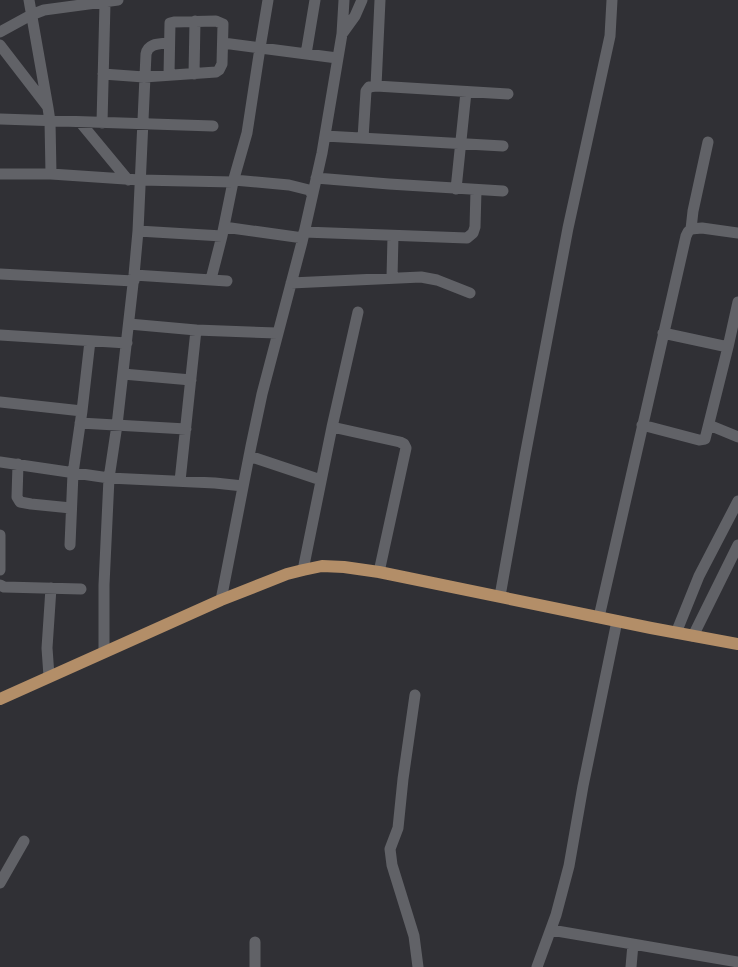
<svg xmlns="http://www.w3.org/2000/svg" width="738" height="967" viewBox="0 0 738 967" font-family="'Space Grotesk',sans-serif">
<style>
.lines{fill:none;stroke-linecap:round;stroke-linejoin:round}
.minor{stroke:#616267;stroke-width:11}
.major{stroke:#b38e68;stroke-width:12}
</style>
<rect width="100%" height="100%" fill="#303035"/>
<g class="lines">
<!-- minor -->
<path class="minor" d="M 29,0 L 48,108 L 50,121 L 51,174
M 0,32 L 31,15 L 44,10 L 118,0
M 342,34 L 355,16 L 362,0
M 223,43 L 337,58
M 0,45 L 47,106
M 306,54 L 315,0
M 103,74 L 144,77 L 216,72 L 219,70 L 222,64 L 223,24 L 216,21 L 174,22 L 170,23 L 169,75
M 194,74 L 195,21
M 376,86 L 380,0
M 0,119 L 213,126
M 80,122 L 128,180
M 102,123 L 105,3
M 325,136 L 503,146
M 363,138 L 366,91 L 369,87 L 376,86 L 508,94
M 0,174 L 51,174 L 140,180 L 233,182 L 234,180 L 289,185 L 309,190 L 312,194
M 316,178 L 389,184 L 503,191
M 456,189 L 466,92
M 224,227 L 303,238
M 691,229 L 693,211 L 708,142
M 138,231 L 222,236
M 304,232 L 467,238 L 473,233 L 475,227 L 476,190
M 0,274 L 134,281
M 134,275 L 227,281
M 392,278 L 393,236
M 211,279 L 222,236 L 233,182 L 247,133 L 260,48 L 268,0
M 291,283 L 421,277 L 437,280 L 470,293
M 129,324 L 196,330 L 277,333
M 663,333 L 728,347
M 0,335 L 127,343
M 123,374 L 191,380
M 0,402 L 82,411
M 80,423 L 186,429
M 642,425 L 699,440 L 705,439 L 728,347 L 738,302
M 709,425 L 738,437
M 332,427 L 400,442 L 404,444 L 406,448 L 379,572
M 249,456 L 321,480
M 0,462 L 109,478 L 215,483 L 243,486
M 18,464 L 17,497 L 20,502 L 31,504 L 71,508
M 180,481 L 196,330
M 0,535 L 0,570
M 70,545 L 73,473 L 82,411 L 90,341
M 303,570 L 332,427 L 358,312
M 0,585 L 4,587 L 81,589
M 500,596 L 525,456 L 568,228 L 610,36 L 612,0
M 221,600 L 251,446 L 262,394 L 302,242 L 322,153 L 342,34 L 344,0
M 599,617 L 686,236 L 688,232 L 691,229 L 702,228 L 738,233
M 676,633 L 699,576 L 738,501
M 693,636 L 738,545
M 104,652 L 104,585 L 109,478 L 117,425 L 134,275 L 138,231 L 146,54 C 148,43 160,44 169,43
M 49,676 L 47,648 L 51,588
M 415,695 L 403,779 L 398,828 L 390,849 L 392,865 L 414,936 L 418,967
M 0,883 L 24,841
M 551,930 L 738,962
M 255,967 L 255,942
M 537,967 L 556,915 L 569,866 L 583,786 L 617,621
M 631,967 L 633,944"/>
<!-- major -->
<path class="major" d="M 0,699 L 221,600 L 287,574 L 303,570 L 322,566 L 344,567 L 379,572 L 651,628 L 738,644"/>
</g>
</svg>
